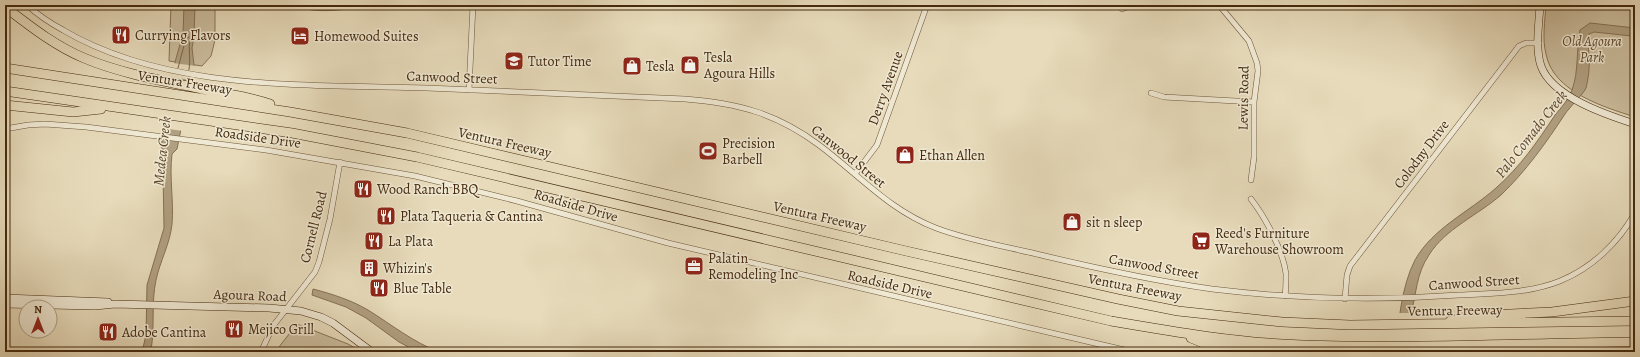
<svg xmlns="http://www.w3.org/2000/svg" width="1640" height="357" viewBox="0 0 1640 357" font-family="Alegreya,serif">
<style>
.green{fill:#cbbd9e;stroke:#887456}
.water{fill:#b09f80;stroke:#857052}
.pier{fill:#e7dbbb}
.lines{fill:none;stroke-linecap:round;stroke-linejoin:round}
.shore{stroke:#7a6447;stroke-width:1}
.street-casing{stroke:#6d5639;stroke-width:6}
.secondary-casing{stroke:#442a0e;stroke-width:8}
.highway-casing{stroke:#442a0e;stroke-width:10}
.street{stroke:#efe8d3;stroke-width:5}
.secondary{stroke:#efe8d3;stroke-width:7}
.highway{stroke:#e7dbbb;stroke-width:9}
.labels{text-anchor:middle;stroke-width:3;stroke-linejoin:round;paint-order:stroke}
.poi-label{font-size:14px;fill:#442a0e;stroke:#efe8d3;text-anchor:start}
.park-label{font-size:14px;font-style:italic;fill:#5f472b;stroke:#efe8d3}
.street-label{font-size:14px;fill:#442a0e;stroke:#efe8d3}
.water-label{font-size:15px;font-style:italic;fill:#5f472a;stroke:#efe8d3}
</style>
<rect width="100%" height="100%" fill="#e7dbbb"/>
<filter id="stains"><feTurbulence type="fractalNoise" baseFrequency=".005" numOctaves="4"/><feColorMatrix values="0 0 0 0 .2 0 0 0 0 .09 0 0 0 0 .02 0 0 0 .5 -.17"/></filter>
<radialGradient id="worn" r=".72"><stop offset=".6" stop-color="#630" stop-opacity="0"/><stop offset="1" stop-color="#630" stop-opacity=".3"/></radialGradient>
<!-- green -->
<path class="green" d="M 171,5 L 215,5 L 215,40 L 211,56 L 202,66 L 169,61 Z
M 293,5 L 359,5 L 358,8 C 336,10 315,14 293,5 Z
M 1546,5 L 1635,5 L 1635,117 C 1604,107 1553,92 1546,54 C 1542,39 1545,21 1546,5 Z
M 297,324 L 348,344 L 362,352 L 275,352 Z"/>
<!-- water -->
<path class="water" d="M 184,5 L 195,5 L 194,37 L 192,48 L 194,65 L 177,149 L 172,154 C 169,177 174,201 172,224 C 170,244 160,261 156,280 C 151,303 155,327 151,350 L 150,352 L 142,352 L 146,335 L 147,285 L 164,228 L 163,172 L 165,153 L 161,147 L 175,62 L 183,34 Z
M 1590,23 L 1635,28 L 1635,35 L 1632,36 L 1594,32 L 1589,34 C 1587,43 1589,50 1589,58 C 1590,67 1588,80 1586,88 C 1585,92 1569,108 1565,114 C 1546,143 1526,171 1501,195 C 1478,215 1445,229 1429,255 C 1416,274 1417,292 1411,313 C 1408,326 1400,339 1395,352 C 1399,322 1401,287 1415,260 C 1433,228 1469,212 1496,188 C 1520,167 1538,141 1555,115 C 1561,108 1569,99 1572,90 C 1579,71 1576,50 1580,30 Z
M 313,289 C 332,294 351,300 368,310 C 392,325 413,342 439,352 L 418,352 L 399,342 L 366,318 L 346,307 L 312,295 Z"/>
<!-- pier -->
<path class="pier" d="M 173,63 L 196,66 L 193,80 L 170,77 Z
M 170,78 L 193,83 L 183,131 L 162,128 Z
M 1399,313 L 1413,313 L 1406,352 L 1393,352 Z"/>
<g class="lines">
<!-- shore -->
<path class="shore" d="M 178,68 L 186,38 L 188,37 L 190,39 C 188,49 191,59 189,70"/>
<defs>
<path id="street" d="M 27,5 C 38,15 50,23 63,30 C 168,92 309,84 427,88 C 513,92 599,96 685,99 C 737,103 776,113 819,145 C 858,174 889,210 936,228 C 970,241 1009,247 1045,256 C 1100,269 1156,281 1212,289 C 1294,299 1376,301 1459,295 C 1493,293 1527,294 1560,281 C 1592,268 1618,243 1635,213
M 1219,5 L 1249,41 L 1257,63 L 1258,71 L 1254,102 L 1254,157 L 1251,180
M 1122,9 L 1132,5
M 469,90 L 473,5
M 1151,93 L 1164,97 L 1254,102
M 5,129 L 28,125 L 45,124 L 86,127 L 266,150 L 415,176 L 517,201 L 668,243 L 1133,352
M 855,174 L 877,145 L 927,5
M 1251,199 C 1265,217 1283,250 1286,274 C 1286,281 1286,289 1285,296
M 1345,299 L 1347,275 L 1350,266 L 1519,46 L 1526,43 L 1539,43
M 261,352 L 273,326 L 315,272 L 319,262 L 330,219 L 340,162"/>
<path id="secondary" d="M 1540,5 C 1539,24 1535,48 1541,66 C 1552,97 1607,115 1635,124
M 5,298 L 108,302
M 5,304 L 95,306 L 115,304 L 269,308 L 301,311 L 321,317 L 333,323 L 372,352"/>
<path id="highway" d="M 5,7 C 30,26 55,46 84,58 C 119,73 164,81 202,89 C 226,94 247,96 270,104
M 5,68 L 290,112 L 407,133 L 906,251 L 1118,299 L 1178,311 L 1282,322 L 1350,325 L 1635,321
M 5,91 L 292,133 L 417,157 L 1111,321 C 1175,332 1239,343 1303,345 C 1413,349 1524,343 1635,342
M 5,105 L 73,112 L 101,109
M 1450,321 L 1469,316 L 1552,312 L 1635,301
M 1191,338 L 1208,345 L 1287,352"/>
</defs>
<!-- street casing -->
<use href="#street" class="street-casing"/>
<!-- secondary casing -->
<use href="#secondary" class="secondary-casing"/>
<!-- highway casing -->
<use href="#highway" class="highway-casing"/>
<!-- street -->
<use href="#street" class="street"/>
<!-- secondary -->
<use href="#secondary" class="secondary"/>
<!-- highway -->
<use href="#highway" class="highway"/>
</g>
<!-- icons -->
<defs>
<symbol id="restaurant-square" viewBox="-11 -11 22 22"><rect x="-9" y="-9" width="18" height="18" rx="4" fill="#8f2418" stroke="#efe8d3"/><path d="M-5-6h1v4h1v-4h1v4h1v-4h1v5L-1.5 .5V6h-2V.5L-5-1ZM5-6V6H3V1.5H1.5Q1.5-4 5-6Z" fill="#fff"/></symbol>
<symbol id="hotel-square" viewBox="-11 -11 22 22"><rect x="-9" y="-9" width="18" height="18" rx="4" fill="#8f2418" stroke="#efe8d3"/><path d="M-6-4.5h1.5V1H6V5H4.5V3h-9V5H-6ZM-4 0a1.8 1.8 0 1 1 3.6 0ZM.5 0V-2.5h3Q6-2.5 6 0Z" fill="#fff"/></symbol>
<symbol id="school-square" viewBox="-11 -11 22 22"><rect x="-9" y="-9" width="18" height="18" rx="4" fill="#8f2418" stroke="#efe8d3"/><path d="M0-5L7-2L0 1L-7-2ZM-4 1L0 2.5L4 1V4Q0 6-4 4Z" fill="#fff"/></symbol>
<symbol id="shop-square" viewBox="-11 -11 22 22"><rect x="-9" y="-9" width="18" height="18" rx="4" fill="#8f2418" stroke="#efe8d3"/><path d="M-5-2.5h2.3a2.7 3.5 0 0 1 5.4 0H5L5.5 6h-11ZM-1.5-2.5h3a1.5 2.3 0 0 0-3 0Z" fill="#fff"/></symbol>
<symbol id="stadium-square" viewBox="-11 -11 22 22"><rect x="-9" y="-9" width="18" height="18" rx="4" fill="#8f2418" stroke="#efe8d3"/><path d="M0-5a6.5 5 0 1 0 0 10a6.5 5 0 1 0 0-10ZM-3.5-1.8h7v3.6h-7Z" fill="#fff"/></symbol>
<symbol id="supermarket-square" viewBox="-11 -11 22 22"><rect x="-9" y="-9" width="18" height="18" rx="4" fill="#8f2418" stroke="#efe8d3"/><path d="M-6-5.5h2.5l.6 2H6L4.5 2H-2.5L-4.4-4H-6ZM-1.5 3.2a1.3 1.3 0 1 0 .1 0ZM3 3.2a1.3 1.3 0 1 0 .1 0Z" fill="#fff"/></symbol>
<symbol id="office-square" viewBox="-11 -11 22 22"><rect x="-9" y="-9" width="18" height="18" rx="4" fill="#8f2418" stroke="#efe8d3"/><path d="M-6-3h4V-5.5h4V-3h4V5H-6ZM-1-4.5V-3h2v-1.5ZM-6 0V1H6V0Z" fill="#fff"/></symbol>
<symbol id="building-square" viewBox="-11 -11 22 22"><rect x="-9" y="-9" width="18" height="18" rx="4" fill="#8f2418" stroke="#efe8d3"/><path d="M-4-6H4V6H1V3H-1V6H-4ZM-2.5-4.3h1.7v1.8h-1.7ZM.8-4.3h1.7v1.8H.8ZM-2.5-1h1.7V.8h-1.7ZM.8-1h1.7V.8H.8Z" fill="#fff"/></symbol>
</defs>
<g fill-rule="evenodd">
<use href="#restaurant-square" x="110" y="24" width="22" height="22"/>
<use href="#hotel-square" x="289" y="25" width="22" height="22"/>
<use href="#school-square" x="503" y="50" width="22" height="22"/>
<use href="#shop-square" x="679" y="54" width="22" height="22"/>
<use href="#shop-square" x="621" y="55" width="22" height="22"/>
<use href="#stadium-square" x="697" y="140" width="22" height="22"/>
<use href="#shop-square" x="894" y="144" width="22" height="22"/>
<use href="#restaurant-square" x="352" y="178" width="22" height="22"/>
<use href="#restaurant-square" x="375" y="205" width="22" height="22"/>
<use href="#shop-square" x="1061" y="211" width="22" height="22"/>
<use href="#restaurant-square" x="363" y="230" width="22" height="22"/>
<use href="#supermarket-square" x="1190" y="230" width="22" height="22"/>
<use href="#office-square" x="683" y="255" width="22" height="22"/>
<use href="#building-square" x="358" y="257" width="22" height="22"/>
<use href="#restaurant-square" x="368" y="277" width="22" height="22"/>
<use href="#restaurant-square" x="223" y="318" width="22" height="22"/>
<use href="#restaurant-square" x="97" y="321" width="22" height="22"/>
</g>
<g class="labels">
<!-- poi labels -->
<g class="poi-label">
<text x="135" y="40">Currying Flavors</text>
<text x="314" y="41">Homewood Suites</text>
<text x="704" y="62">Tesla<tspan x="704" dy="16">Agoura Hills</tspan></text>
<text x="528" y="66">Tutor Time</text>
<text x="646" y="71">Tesla</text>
<text x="722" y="148">Precision<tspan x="722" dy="16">Barbell</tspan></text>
<text x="919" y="160">Ethan Allen</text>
<text x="377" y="194">Wood Ranch BBQ</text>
<text x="400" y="221">Plata Taqueria &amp; Cantina</text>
<text x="1086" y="227">sit n sleep</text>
<text x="1215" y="238">Reed's Furniture<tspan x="1215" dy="16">Warehouse Showroom</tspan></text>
<text x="388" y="246">La Plata</text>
<text x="708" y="263">Palatin<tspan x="708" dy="16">Remodeling Inc</tspan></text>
<text x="383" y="273">Whizin's</text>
<text x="393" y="293">Blue Table</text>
<text x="248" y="334">Mejico Grill</text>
<text x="122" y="337">Adobe Cantina</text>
</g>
<!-- park labels -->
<g class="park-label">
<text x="1592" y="46">Old Agoura<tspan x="1592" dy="16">Park</tspan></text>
</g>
<!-- street labels -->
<g class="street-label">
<text transform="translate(452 77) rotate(2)" y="5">Canwood Street</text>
<text transform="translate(185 82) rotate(9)" y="5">Ventura Freeway</text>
<text transform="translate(885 88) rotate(-70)" y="5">Derry Avenue</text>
<text transform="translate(1243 98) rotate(-89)" y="5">Lewis Road</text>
<text transform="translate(258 137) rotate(8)" y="5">Roadside Drive</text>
<text transform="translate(505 142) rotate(13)" y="5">Ventura Freeway</text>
<text transform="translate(1421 154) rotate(-53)" y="5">Colodny Drive</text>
<text transform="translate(849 156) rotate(39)" y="5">Canwood Street</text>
<text transform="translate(576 205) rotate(16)" y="5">Roadside Drive</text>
<text transform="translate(820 216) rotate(13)" y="5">Ventura Freeway</text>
<text transform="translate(313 227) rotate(-76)" y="5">Cornell Road</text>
<text transform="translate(1154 266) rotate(10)" y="5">Canwood Street</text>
<text transform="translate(1474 282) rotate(-4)" y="5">Canwood Street</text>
<text transform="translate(890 284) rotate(13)" y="5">Roadside Drive</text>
<text transform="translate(1135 287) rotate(11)" y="5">Ventura Freeway</text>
<text transform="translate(250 295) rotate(2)" y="5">Agoura Road</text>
<text transform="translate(1455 310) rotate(-1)" y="5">Ventura Freeway</text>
</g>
<!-- water labels -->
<g class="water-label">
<text transform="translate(1531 134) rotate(-52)" y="5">Palo Comado Creek</text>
<text transform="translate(162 151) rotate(-84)" y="5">Medea Creek</text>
</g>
</g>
<!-- margin -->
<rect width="1640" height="357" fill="none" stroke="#e7dbbb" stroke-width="20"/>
<rect x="6" y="6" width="1628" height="345" fill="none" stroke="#442a0e" stroke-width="2"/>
<rect x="10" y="10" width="1620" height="337" fill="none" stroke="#442a0e"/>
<!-- north arrow -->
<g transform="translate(38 319)"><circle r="19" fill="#efe8d3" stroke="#ab9c84"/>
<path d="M0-3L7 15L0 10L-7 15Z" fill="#8f2418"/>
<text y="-6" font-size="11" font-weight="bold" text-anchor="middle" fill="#442a0e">N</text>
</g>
<rect width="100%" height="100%" filter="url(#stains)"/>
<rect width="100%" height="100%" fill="url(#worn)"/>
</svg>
